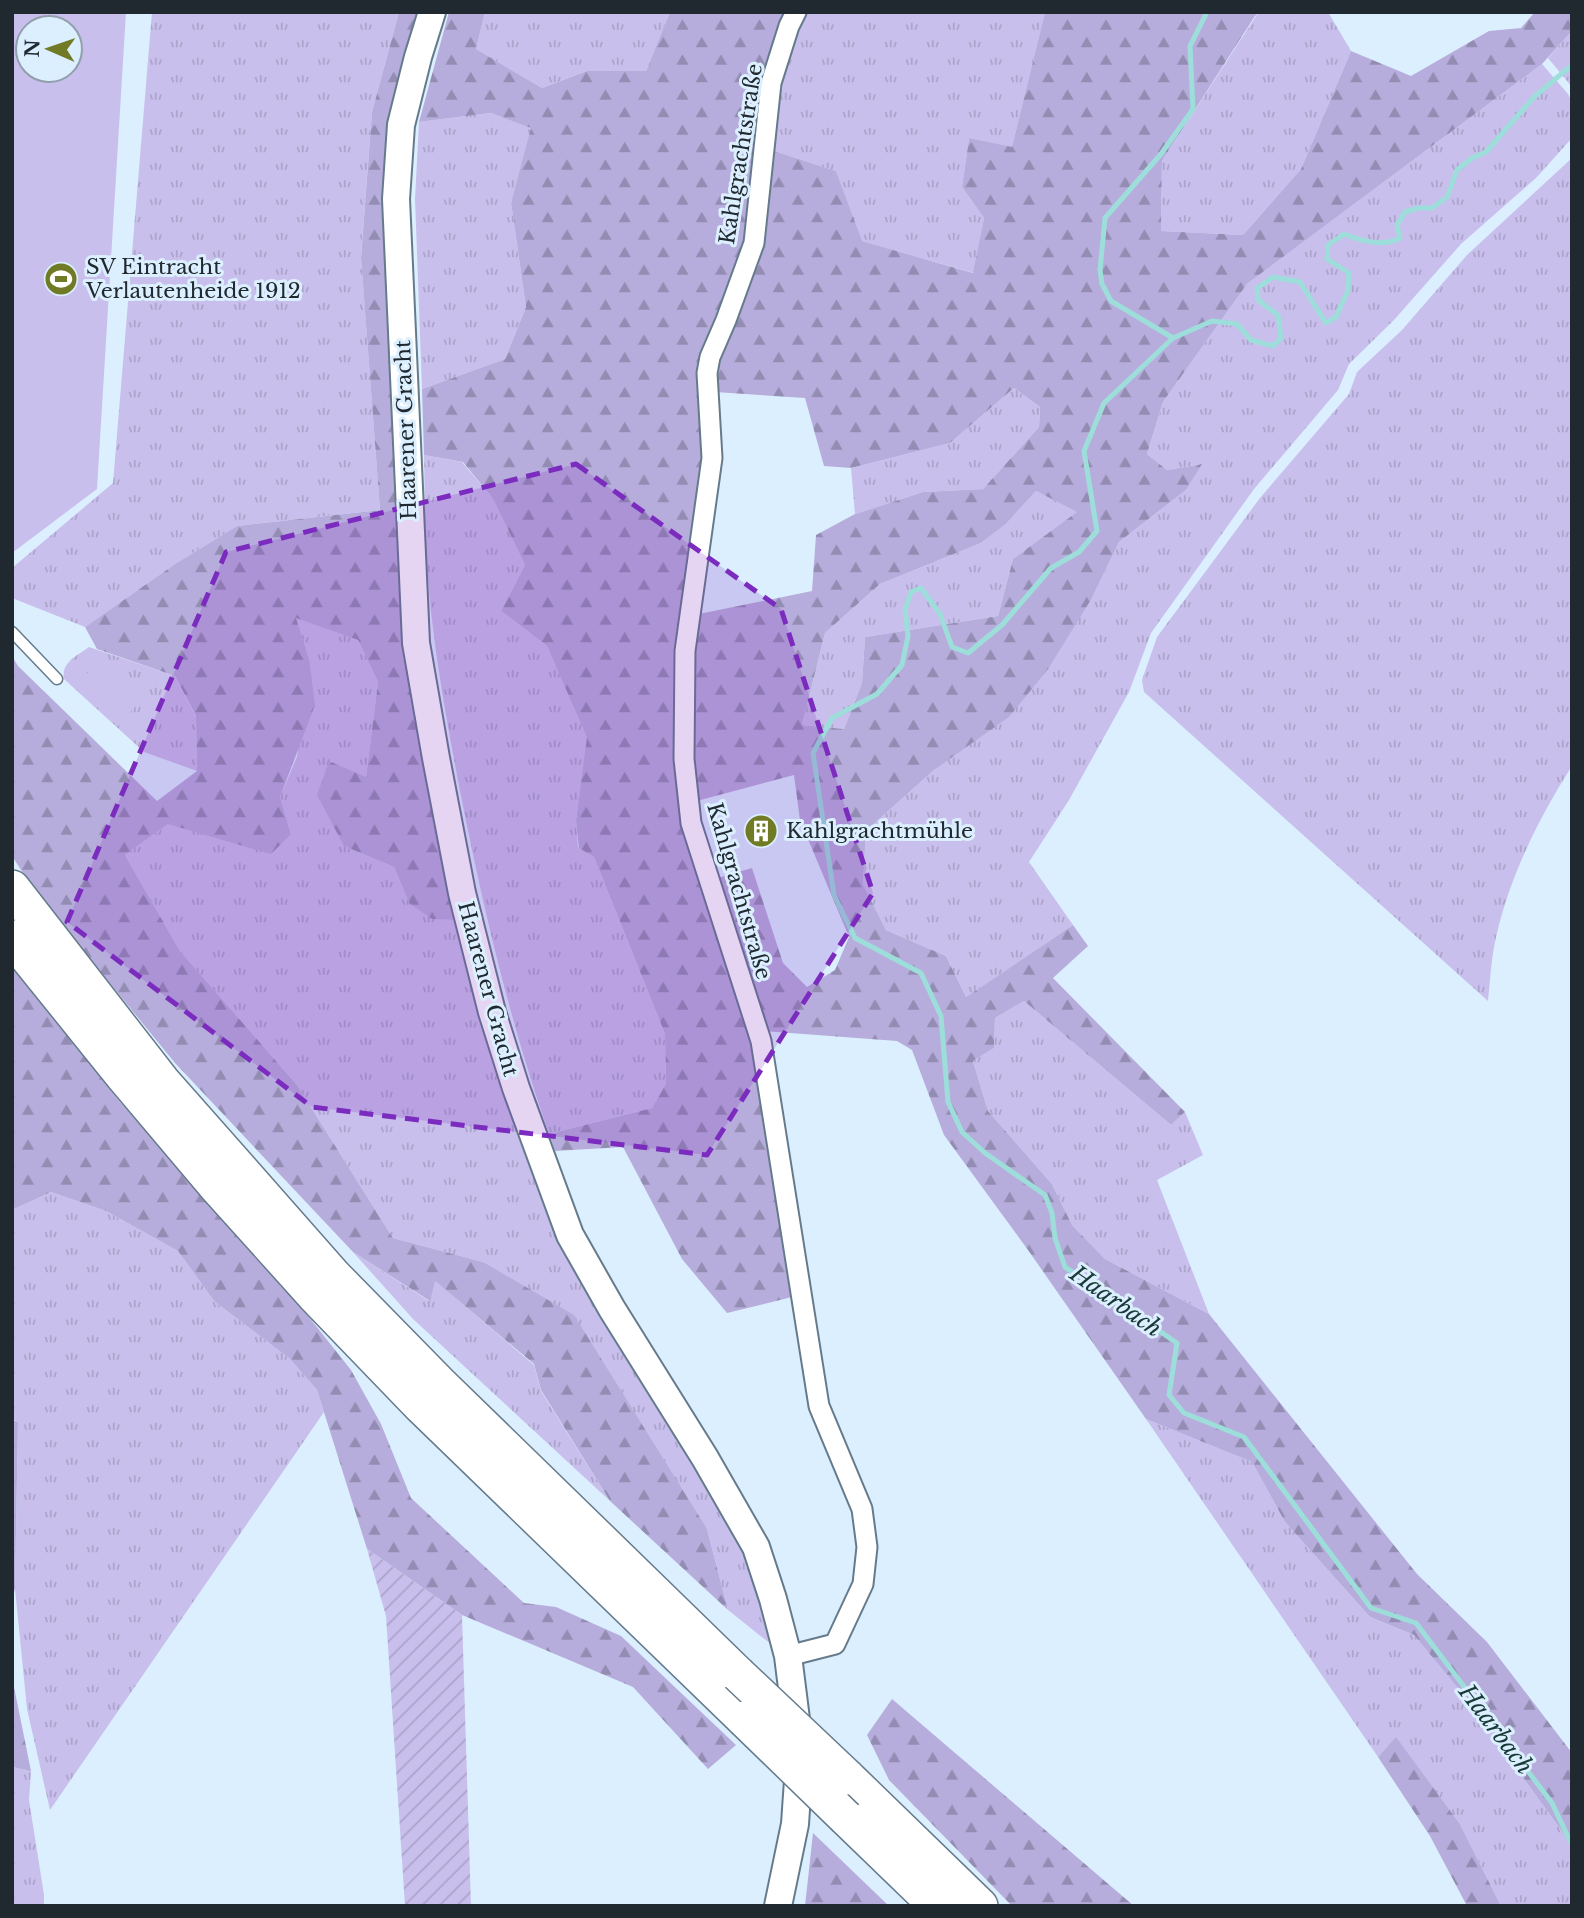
<svg xmlns="http://www.w3.org/2000/svg" width="1584" height="1918" viewBox="0 0 1584 1918" font-family="'Libre Baskerville',serif">
<style>
.grass{fill:url(#grass-tufts)}
.forest{fill:url(#forest-firs);fill-rule:evenodd}
.park{fill:#c8bfec;fill-rule:evenodd}
.garden{fill:url(#garden-furrows)}
.lines{fill:none;stroke-linecap:round;stroke-linejoin:round}
.stream{stroke:#9ddedb;stroke-width:5}
.lane-casing{stroke:#657b8c;stroke-width:13}
.street-casing{stroke:#657b8c;stroke-width:23}
.secondary-casing{stroke:#657b8c;stroke-width:30}
.highway-casing{stroke:#657b8c;stroke-width:38}
.lane{stroke:#fff;stroke-width:10}
.street{stroke:#fff;stroke-width:19}
.secondary{stroke:#fff;stroke-width:26}
.highway{stroke:#fff;stroke-width:35}
.highway-bridge-casing{stroke:#657b8c;stroke-width:38;stroke-linecap:butt}
.highway-bridge{stroke:#fff;stroke-width:35}
.marked{fill:#7b2cbf;fill-opacity:0.2;stroke:#7b2cbf;stroke-width:5;stroke-dasharray:14 9;stroke-linejoin:round}
.labels{text-anchor:middle;stroke-width:6;stroke-linejoin:round;paint-order:stroke}
.street-label{font-size:21px;fill:#202930;stroke:#dcefff}
.poi-label{font-size:21px;fill:#202930;stroke:#dcefff;text-anchor:start}
.water-label{font-size:23px;font-style:italic;fill:#183937;stroke:#dcefff}
</style>
<defs>
<pattern id="grass-tufts" width="24" height="20" patternUnits="userSpaceOnUse" patternTransform="scale(1.75)"><rect width="24" height="20" fill="#c8bfec"/><path d="M3 7l-1-3M5 7V3M7 7l1-3M15 17l-1-3M17 17v-4M19 17l1-3" fill="none" stroke="#aca4cb"/></pattern>
<pattern id="forest-firs" width="22" height="20" patternUnits="userSpaceOnUse" patternTransform="scale(1.75)"><rect width="22" height="20" fill="#b7addc"/><path d="M5 1l3.5 6h-7zM16 11l3.5 6h-7z" fill="#948db3"/></pattern>
<pattern id="garden-furrows" width="10" height="10" patternUnits="userSpaceOnUse" patternTransform="scale(1.75)"><rect width="10" height="10" fill="#c8bfec"/><path d="M-1 1l2-2M0 10L10 0M9 11l2-2" fill="none" stroke="#aca4cb"/></pattern>
</defs>
<rect width="100%" height="100%" fill="#dcefff"/>
<!-- grass -->
<path class="grass" d="M 152,12 L 399,12 L 372,112 L 361,257 L 380,510 L 237,526 L 175,564 L 85,627 L 12,598 L 12,568 L 113,483 Z
M 485,12 L 670,12 L 646,71 L 587,71 L 542,88 L 476,49 Z
M 802,12 L 1045,12 L 1012,148 L 969,138 L 962,187 L 984,218 L 974,273 L 861,241 L 836,171 L 768,149 L 776,83 Z
M 1260,12 L 1328,12 L 1351,51 L 1301,169 L 1243,235 L 1161,231 L 1162,161 L 1256,16 Z
M 1572,31 L 1572,87 L 1548,58 Z
M 1542,64 L 1568,94 L 1572,102 L 1572,138 L 1536,178 L 1461,244 L 1394,320 L 1349,364 L 1338,390 L 1254,489 L 1151,633 L 1129,692 L 1069,800 L 1029,862 L 1073,925 L 966,997 L 946,956 L 886,930 L 863,886 L 866,831 L 934,770 L 1092,598 L 1119,542 L 1186,490 L 1201,464 L 1167,470 L 1147,454 L 1163,402 L 1247,284 Z
M 491,113 L 532,128 L 511,203 L 526,307 L 505,359 L 422,389 L 415,199 L 419,122 Z
M 1572,158 L 1572,766 C 1538,819 1508,880 1495,942 C 1491,961 1490,982 1488,1001 L 1144,692 L 1142,680 L 1157,637 L 1260,498 L 1349,394 L 1357,372 L 1402,330 L 1467,255 Z
M 1014,388 L 1040,407 L 1039,427 L 983,489 L 923,492 L 855,514 L 851,468 L 950,443 Z
M 424,455 L 462,462 L 493,499 L 525,565 L 501,611 L 547,646 L 588,737 L 576,821 L 578,847 L 594,857 L 665,1034 L 666,1085 L 652,1108 L 549,1134 C 510,1022 483,908 460,791 C 446,717 432,642 427,566 C 424,529 425,492 424,455 Z
M 1036,491 L 1078,512 L 1013,559 L 998,616 L 865,637 L 862,683 L 844,729 L 802,725 L 825,633 L 880,584 L 981,543 L 1006,524 Z
M 295,617 L 358,640 L 378,682 L 366,777 L 344,846 L 394,867 L 409,903 L 460,920 L 506,1091 L 746,1552 L 777,1649 L 728,1610 L 707,1529 L 483,1262 L 393,1238 L 297,1085 L 180,951 L 125,855 L 168,824 L 291,834 L 280,797 L 297,757 L 309,659 Z
M 89,647 L 175,676 L 196,717 L 197,771 L 144,752 L 64,679 C 61,662 77,656 89,647 Z
M 1024,1001 L 1171,1125 L 1185,1112 L 1203,1155 L 1157,1180 L 1209,1314 L 1105,1259 L 1072,1225 L 1052,1184 L 988,1111 L 973,1061 L 994,1048 L 995,1018 Z
M 51,1192 L 106,1211 L 178,1251 L 214,1301 L 290,1359 L 317,1390 L 324,1412 L 50,1810 L 27,1709 L 15,1589 L 18,1422 L 12,1419 L 12,1210 Z
M 353,1252 L 429,1301 L 434,1280 L 534,1365 L 541,1391 L 610,1501 L 413,1319 Z
M 1146,1419 L 1252,1462 L 1285,1522 L 1370,1617 L 1414,1635 L 1457,1687 L 1572,1845 L 1572,1906 L 1501,1906 L 1460,1824 L 1396,1738 L 1378,1757 Z
M 12,1767 L 31,1771 L 29,1800 L 44,1895 L 44,1906 L 12,1906 Z"/>
<!-- forest -->
<path class="forest" d="M 399,12 L 422,12 L 409,54 L 401,563 L 460,920 L 432,919 L 409,903 L 394,867 L 344,846 L 317,795 L 329,761 L 366,777 L 378,682 L 358,640 L 296,618 L 309,659 L 315,705 L 280,797 L 291,834 L 271,854 L 168,824 L 125,855 L 180,951 L 297,1085 L 393,1238 L 483,1262 L 574,1315 L 707,1529 L 728,1610 L 610,1501 L 541,1390 L 534,1364 L 435,1281 L 430,1301 L 353,1252 L 175,1063 L 36,893 L 12,856 L 12,656 L 18,666 L 157,801 L 197,771 L 196,716 L 175,676 L 97,649 L 85,627 L 175,564 L 237,526 L 380,510 L 361,258 L 372,112 Z
M 449,12 L 485,12 L 476,49 L 542,88 L 587,71 L 646,71 L 670,12 L 791,12 L 748,242 L 721,317 L 706,456 L 679,760 L 754,1040 L 796,1296 L 727,1313 L 682,1259 L 623,1147 L 555,1151 L 549,1134 L 652,1108 L 666,1084 L 665,1034 L 594,857 L 579,848 L 576,821 L 587,737 L 547,646 L 501,611 L 525,565 L 493,499 L 463,462 L 424,455 L 422,389 L 505,359 L 526,307 L 511,203 L 531,128 L 491,113 L 419,122 Z
M 1045,12 L 1260,12 L 1255,16 L 1162,161 L 1161,231 L 1243,235 L 1301,169 L 1351,51 L 1411,76 L 1489,31 L 1521,28 L 1535,12 L 1572,12 L 1572,31 L 1542,64 L 1247,284 L 1163,402 L 1147,454 L 1167,470 L 1202,464 L 1186,490 L 1119,542 L 1092,598 L 1048,669 L 1009,717 L 934,770 L 866,831 L 863,885 L 886,930 L 946,956 L 966,997 L 1073,925 L 1088,946 L 1053,978 L 1185,1112 L 1171,1125 L 1024,1001 L 995,1018 L 994,1048 L 973,1061 L 988,1111 L 1052,1184 L 1072,1225 L 1105,1259 L 1209,1314 L 1417,1574 L 1487,1642 L 1572,1753 L 1572,1845 L 1457,1687 L 1414,1635 L 1370,1617 L 1285,1522 L 1252,1462 L 1146,1419 L 1028,1250 L 944,1135 L 912,1050 L 897,1041 L 763,1031 L 714,879 L 752,868 L 783,963 L 807,987 L 835,970 L 849,937 L 800,820 L 794,775 L 693,802 L 694,615 L 812,591 L 816,535 L 855,514 L 923,492 L 983,489 L 1039,427 L 1040,407 L 1014,388 L 950,443 L 851,468 L 824,466 L 805,398 L 715,392 L 712,372 L 730,323 L 768,149 L 836,171 L 862,241 L 973,273 L 984,218 L 962,187 L 969,138 L 1012,147 ZM 1036,491 L 1077,512 L 1013,559 L 998,616 L 865,637 L 862,683 L 844,729 L 802,725 L 825,633 L 880,584 L 981,543 L 1006,524 Z
M 12,966 L 120,1102 L 293,1297 L 351,1370 L 381,1424 L 411,1498 L 524,1603 L 556,1607 L 621,1636 L 736,1745 L 708,1769 L 633,1687 L 462,1615 L 367,1549 L 317,1390 L 290,1359 L 214,1301 L 178,1251 L 106,1211 L 51,1192 L 12,1210 Z
M 12,1420 L 18,1422 L 15,1589 L 12,1599 Z
M 12,1677 L 31,1771 L 12,1767 Z
M 892,1699 L 1134,1906 L 1012,1906 L 889,1780 L 867,1735 Z
M 1396,1737 L 1460,1824 L 1501,1906 L 1467,1906 L 1430,1836 L 1378,1757 Z
M 813,1833 L 889,1906 L 805,1906 Z"/>
<!-- park -->
<path class="park" d="M 12,12 L 126,12 L 97,489 L 12,553 ZM 28,28 L 70,28 L 70,70 L 28,70 Z
M 96,663 L 140,701 L 119,726 L 75,688 Z"/>
<!-- garden -->
<path class="garden" d="M 367,1549 L 462,1615 L 471,1906 L 405,1906 L 386,1616 Z"/>
<g class="lines">
<!-- stream -->
<path class="stream" d="M 1572,65 L 1534,97 L 1486,152 L 1472,158 L 1457,170 L 1447,197 L 1432,208 L 1418,208 L 1405,212 L 1397,225 L 1400,238 C 1384,247 1361,241 1344,234 L 1328,245 L 1327,259 L 1349,273 L 1348,290 L 1336,317 L 1326,323 L 1300,282 L 1273,277 L 1257,288 L 1258,300 L 1278,315 L 1281,338 L 1273,346 L 1251,340 L 1237,324 L 1212,321 L 1173,338 L 1104,403 L 1084,451 L 1097,531 L 1079,552 L 1051,568 L 1002,625 L 968,653 L 952,647 L 940,614 L 921,588 L 911,592 L 905,610 L 908,636 L 902,665 L 877,694 L 832,718 L 813,753 L 834,895 L 855,938 L 921,973 L 941,1016 L 948,1102 L 962,1132 L 985,1153 L 1045,1195 L 1052,1213 L 1055,1238 L 1065,1267 L 1177,1343 L 1169,1395 L 1184,1413 L 1244,1437 L 1371,1608 L 1416,1623 L 1552,1803 L 1572,1845
M 1173,338 L 1111,301 L 1102,284 L 1100,270 L 1105,218 L 1161,154 L 1193,109 L 1190,46 L 1207,12"/>
<defs>
<path id="lane" d="M 12,632 L 57,679"/>
<path id="street" d="M 788,1656 L 835,1644 L 863,1584 L 867,1547 L 862,1509 L 819,1406 L 761,1041 L 691,823 L 684,759 L 685,651 L 712,458 L 707,373 L 710,357 L 726,320 L 754,243 L 771,83 L 789,26 L 796,12"/>
<path id="secondary" d="M 432,12 L 418,57 L 401,125 L 396,199 L 416,643 L 436,758 L 462,893 L 492,1012 L 516,1088 L 570,1235 L 612,1309 L 705,1458 L 756,1547 L 773,1599 L 788,1656 L 800,1751 L 795,1824 L 778,1906"/>
<path id="highway" d="M 12,888 L 162,1081 L 334,1276 L 439,1383 L 738,1674
M 12,938 L 124,1077 L 216,1186 L 315,1296 L 421,1406 L 744,1719
M 847,1777 L 980,1906
M 846,1818 L 937,1906"/>
</defs>
<!-- lane casing -->
<use href="#lane" class="lane-casing"/>
<!-- street casing -->
<use href="#street" class="street-casing"/>
<!-- secondary casing -->
<use href="#secondary" class="secondary-casing"/>
<!-- highway casing -->
<use href="#highway" class="highway-casing"/>
<!-- lane -->
<use href="#lane" class="lane"/>
<!-- street -->
<use href="#street" class="street"/>
<!-- secondary -->
<use href="#secondary" class="secondary"/>
<!-- highway -->
<use href="#highway" class="highway"/>
<defs>
<path id="highway-bridge" d="M 738,1674 L 847,1777
M 744,1719 L 846,1818"/>
</defs>
<!-- highway-bridge casing -->
<use href="#highway-bridge" class="highway-bridge-casing"/>
<!-- highway-bridge -->
<use href="#highway-bridge" class="highway-bridge"/>
</g>
<!-- marked area -->
<path class="marked" d="M 576,464 L 781,609 L 873,893 L 707,1155 L 312,1107 L 67,922 L 226,552 Z"/>
<!-- icons -->
<defs>
<symbol id="stadium-disc" viewBox="-11 -11 22 22"><circle r="9.5" fill="#717a25" stroke="#dcefff"/><path d="M0-5a6.5 5 0 1 0 0 10a6.5 5 0 1 0 0-10ZM-3.5-1.8h7v3.6h-7Z" fill="#fff"/></symbol>
<symbol id="building-disc" viewBox="-11 -11 22 22"><circle r="9.5" fill="#717a25" stroke="#dcefff"/><path d="M-4-6H4V6H1V3H-1V6H-4ZM-2.5-4.3h1.7v1.8h-1.7ZM.8-4.3h1.7v1.8H.8ZM-2.5-1h1.7V.8h-1.7ZM.8-1h1.7V.8H.8Z" fill="#fff"/></symbol>
</defs>
<g fill-rule="evenodd">
<use href="#stadium-disc" x="42" y="260" width="38" height="38"/>
<use href="#building-disc" x="742" y="812" width="38" height="38"/>
</g>
<g class="labels">
<!-- street labels -->
<g class="street-label">
<text transform="translate(741 154) rotate(-81)" y="7">Kahlgrachtstraße</text>
<text transform="translate(406 430) rotate(-92)" y="7">Haarener Gracht</text>
<text transform="translate(739 891) rotate(74)" y="7">Kahlgrachtstraße</text>
<text transform="translate(488 989) rotate(75)" y="7">Haarener Gracht</text>
</g>
<!-- poi labels -->
<g class="poi-label">
<text x="86" y="274">SV Eintracht<tspan x="86" dy="24">Verlautenheide 1912</tspan></text>
<text x="786" y="838">Kahlgrachtmühle</text>
</g>
<!-- water labels -->
<g class="water-label">
<text transform="translate(1116 1301) rotate(35)" y="8">Haarbach</text>
<text transform="translate(1496 1729) rotate(53)" y="8">Haarbach</text>
</g>
</g>
<!-- border -->
<rect width="1584" height="1918" fill="none" stroke="#202930" stroke-width="28"/>
<!-- north arrow -->
<g transform="translate(49 49) rotate(272)"><circle r="33" fill="#dcefff" stroke="#91a0ac" stroke-width="2"/>
<path d="M0-5L12 26L0 18L-12 26Z" fill="#717a25"/>
<text y="-10" font-size="19" font-weight="bold" text-anchor="middle" fill="#202930">N</text>
</g>
</svg>
